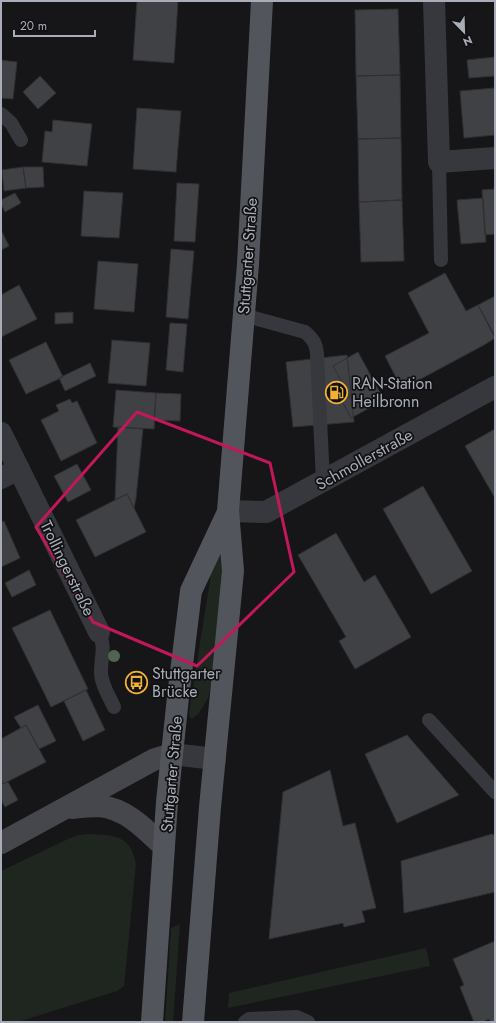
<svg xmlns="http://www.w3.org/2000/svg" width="496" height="1023" viewBox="0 0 496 1023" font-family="Jost,sans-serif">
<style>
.green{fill:#1e261f}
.building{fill:#404145;stroke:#303034}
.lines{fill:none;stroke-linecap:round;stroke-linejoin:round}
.lane{stroke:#37383d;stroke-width:14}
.street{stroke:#37383d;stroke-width:22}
.secondary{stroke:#45474d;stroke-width:22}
.primary{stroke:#53555c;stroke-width:22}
.tree{fill:#506452}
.marked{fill:none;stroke:#c2185b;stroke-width:3;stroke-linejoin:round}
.labels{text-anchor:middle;stroke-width:3.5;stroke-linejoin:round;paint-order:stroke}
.street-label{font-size:16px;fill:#a8adb8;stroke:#111113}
.poi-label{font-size:16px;fill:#a8adb8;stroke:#111113;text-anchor:start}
</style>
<rect width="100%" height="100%" fill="#161618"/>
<!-- green -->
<path class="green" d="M 222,548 L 228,548 L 213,677 L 208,698 L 199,713 L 193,718 L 190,718 L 189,713 L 212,567 Z
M 88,834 C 114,835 131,835 136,864 L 124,986 L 117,991 L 18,1022 L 1,1022 L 1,871 L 68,839 L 79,835 Z
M 180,924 L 173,1022 L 165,1022 L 171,928 Z
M 426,948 L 430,966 L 228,1008 L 229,993 Z"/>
<!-- building -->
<path class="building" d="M 137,1 L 178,1 L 174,63 L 133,60 Z
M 398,9 L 400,75 L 356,76 L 355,10 Z
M 495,57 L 495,76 L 469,78 L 467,60 Z
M 1,60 L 17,62 L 13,99 L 1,98 Z
M 400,75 L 401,138 L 358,139 L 356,76 Z
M 40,76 L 56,93 L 38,109 L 23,92 Z
M 495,88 L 495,135 L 464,138 L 460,91 Z
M 137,108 L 181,111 L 176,172 L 133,169 Z
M 53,120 L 92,124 L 87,166 L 42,162 L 45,131 L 52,132 Z
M 401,138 L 402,200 L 359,202 L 358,139 Z
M 23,167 L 26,188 L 4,191 L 2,170 Z
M 23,167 L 43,167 L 44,187 L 26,188 Z
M 177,183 L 199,184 L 195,242 L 174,241 Z
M 495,189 L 495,234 L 485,235 L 482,190 Z
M 84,191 L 123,193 L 119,238 L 81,236 Z
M 15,193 L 21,203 L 5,212 L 1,204 L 1,200 Z
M 483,198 L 486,242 L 461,244 L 457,200 Z
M 402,200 L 404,261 L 361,262 L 359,202 Z
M 1,230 L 9,246 L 1,250 Z
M 171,249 L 194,251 L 188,319 L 166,317 Z
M 98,261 L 138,264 L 134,312 L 94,309 Z
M 445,273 L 466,311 L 478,305 L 495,338 L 484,345 L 402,389 L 385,356 L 429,333 L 408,293 Z
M 19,285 L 37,319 L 1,337 L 1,295 Z
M 495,296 L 495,336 L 478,305 Z
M 73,312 L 73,323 L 55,324 L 55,313 Z
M 170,323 L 187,324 L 183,372 L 166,370 Z
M 112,340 L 150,343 L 146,386 L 108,383 Z
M 46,342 L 63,377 L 26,394 L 9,360 Z
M 358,352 L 384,400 L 351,418 L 342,401 L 350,397 L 333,366 Z
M 347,355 L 354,422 L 293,427 L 286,362 Z
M 90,363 L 96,376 L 65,391 L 59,378 Z
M 116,390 L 156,393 L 154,429 L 113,427 Z
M 156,393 L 181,394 L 180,421 L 154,420 Z
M 70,399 L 72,403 L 77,401 L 97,443 L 61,461 L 41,420 L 59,411 L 56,405 Z
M 118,427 L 143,429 L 136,498 L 134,508 L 127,494 L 115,500 Z
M 495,429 L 495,498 L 465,446 Z
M 77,464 L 91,490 L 68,502 L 54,476 Z
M 423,486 L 472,571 L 431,594 L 383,509 Z
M 127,494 L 146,532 L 95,557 L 76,520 Z
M 4,521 L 20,558 L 1,567 L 1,522 Z
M 336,533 L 364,582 L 375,575 L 411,637 L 355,669 L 339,641 L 346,637 L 298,555 Z
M 29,570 L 36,585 L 12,597 L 5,583 Z
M 50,610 L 88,689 L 51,707 L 12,628 Z
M 86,690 L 105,730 L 83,741 L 64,701 Z
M 38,705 L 56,741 L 39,749 L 26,725 L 21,728 L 14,717 Z
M 26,725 L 46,762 L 3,784 L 1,779 L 1,739 Z
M 407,735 L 459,795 L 397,823 L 365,754 Z
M 330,770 L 343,826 L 355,823 L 376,908 L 362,911 L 365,922 L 344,927 L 343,923 L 269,939 L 283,792 Z
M 1,779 L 3,784 L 8,782 L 18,800 L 5,807 L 1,800 Z
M 492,834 L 495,836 L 495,892 L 404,913 L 401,861 Z
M 495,941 L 495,1022 L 490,1022 L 489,1019 L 482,1022 L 474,1022 L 460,987 L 464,985 L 453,959 Z"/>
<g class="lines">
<!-- lane -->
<path class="lane" d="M 1,114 L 11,123 L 21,140
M 439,162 L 441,260
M 243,315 L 305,332 C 313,339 316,343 317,354 L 323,482
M 99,632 C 106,649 101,655 101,672 C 101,684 109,696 114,707
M 429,720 L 495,792
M 245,1022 L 249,1019 L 297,1017 L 308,1022"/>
<!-- street -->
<path class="street" d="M 434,1 L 439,162 L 495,158
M 1,433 L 99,632
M 1,478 L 19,469
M 228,511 L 266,512 L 495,387
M 172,754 L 215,759"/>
<!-- secondary -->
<path class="secondary" d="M 72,808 C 81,807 91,806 100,806 C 127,809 145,829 164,847
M 1,843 L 155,759 L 172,754"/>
<!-- primary -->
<path class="primary" d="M 152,1022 L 167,802 L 178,697 L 191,591 L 228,512
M 193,1022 L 210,807 L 233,571 L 228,511 L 248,264 L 262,1"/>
</g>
<!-- trees -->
<circle class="tree" cx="114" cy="656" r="6"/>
<!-- marked area -->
<path class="marked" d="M 137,412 L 270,463 L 294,572 L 197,666 L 93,622 L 36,527 Z"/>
<!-- icons -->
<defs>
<symbol id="fuel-ring" viewBox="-11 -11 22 22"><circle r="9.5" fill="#111113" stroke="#f2b134" stroke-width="1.5"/><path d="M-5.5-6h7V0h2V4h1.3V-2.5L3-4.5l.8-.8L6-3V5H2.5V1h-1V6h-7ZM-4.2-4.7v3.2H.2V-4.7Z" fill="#f2b134"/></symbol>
<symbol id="bus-ring" viewBox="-11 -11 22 22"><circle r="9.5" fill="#111113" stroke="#f2b134" stroke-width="1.5"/><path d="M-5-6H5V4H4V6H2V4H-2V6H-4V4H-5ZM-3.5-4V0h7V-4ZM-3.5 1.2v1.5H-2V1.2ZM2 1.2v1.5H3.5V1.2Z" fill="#f2b134"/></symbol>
</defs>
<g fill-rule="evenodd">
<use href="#fuel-ring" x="324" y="380" width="25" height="25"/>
<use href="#bus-ring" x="124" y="670" width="25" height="25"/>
</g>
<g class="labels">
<!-- street labels -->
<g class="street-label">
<text transform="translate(247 256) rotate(-86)" y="6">Stuttgarter Straße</text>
<text transform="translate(364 459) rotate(-29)" y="6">Schmollerstraße</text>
<text transform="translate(68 568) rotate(64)" y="6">Trollingerstraße</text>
<text transform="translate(171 774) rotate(-85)" y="6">Stuttgarter Straße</text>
</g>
<!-- poi labels -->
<g class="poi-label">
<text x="352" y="389">RAN-Station<tspan x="352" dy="18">Heilbronn</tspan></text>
<text x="152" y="679">Stuttgarter<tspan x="152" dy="18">Brücke</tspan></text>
</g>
</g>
<!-- border -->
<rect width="496" height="1023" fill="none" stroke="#a8adb8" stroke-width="4"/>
<!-- north arrow -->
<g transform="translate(464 32) rotate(157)" stroke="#111113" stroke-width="3" paint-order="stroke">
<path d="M0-3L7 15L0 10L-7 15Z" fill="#a8adb8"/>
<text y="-6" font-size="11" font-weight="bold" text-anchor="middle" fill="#a8adb8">N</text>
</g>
<!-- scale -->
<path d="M14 30v6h81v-6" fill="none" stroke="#a8adb8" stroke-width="2"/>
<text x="20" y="30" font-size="12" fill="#a8adb8" stroke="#111113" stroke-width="3" paint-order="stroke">20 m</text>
</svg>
